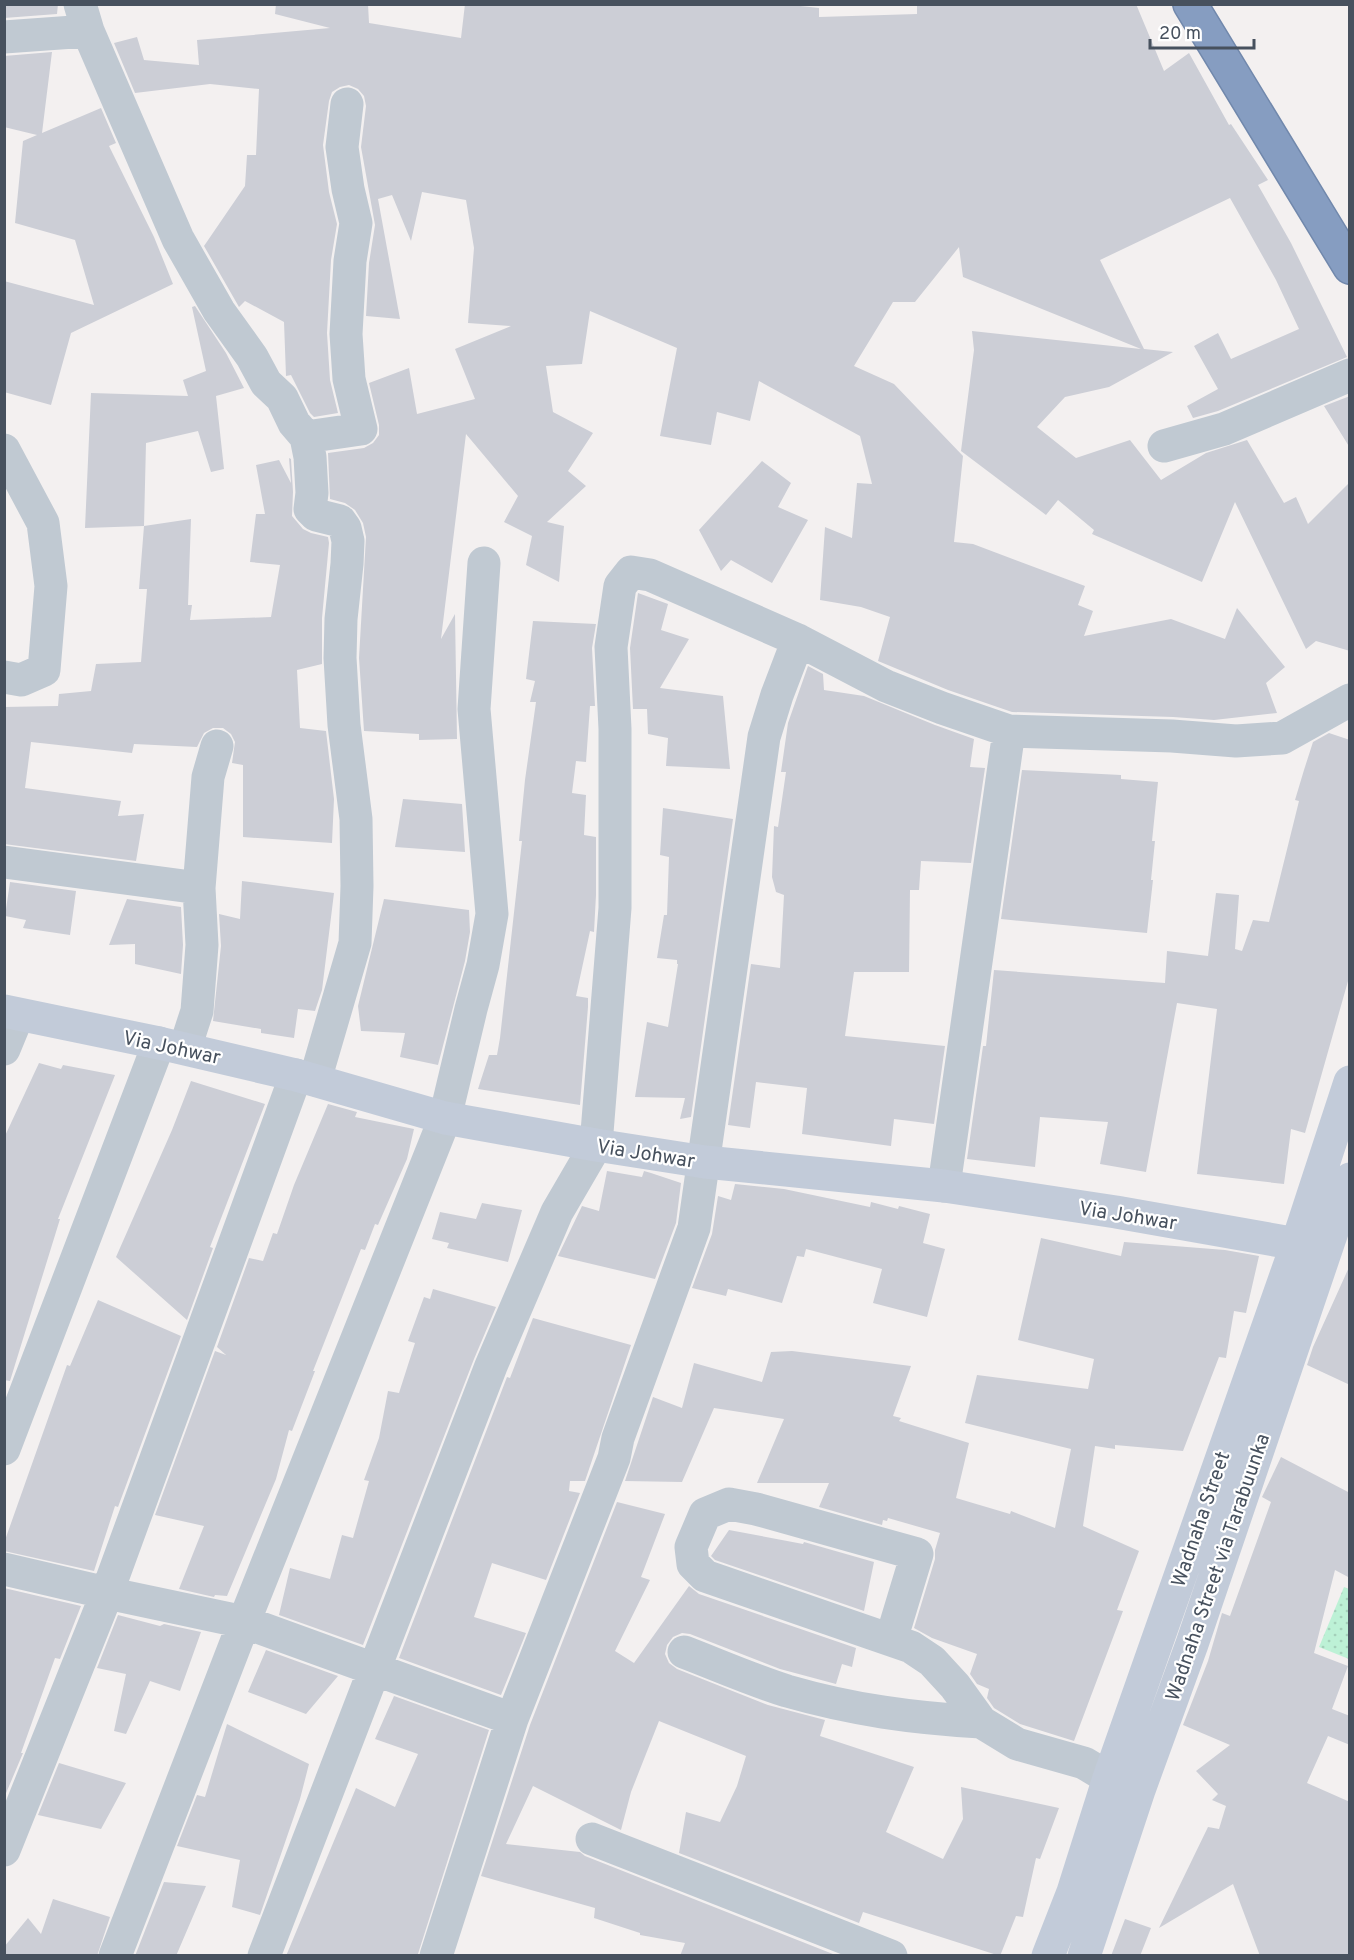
<svg xmlns="http://www.w3.org/2000/svg" width="1354" height="1960" viewBox="0 0 1354 1960" font-family="Overpass,sans-serif">
<style>
.park{fill:url(#park-dots)}
.building{fill:#ccced6}
.lines{fill:none;stroke-linecap:round;stroke-linejoin:round}
.highway-casing{stroke:#7188ac;stroke-width:36}
.street{stroke:#c0c9d2;stroke-width:33}
.secondary{stroke:#c2cbd9;stroke-width:33}
.highway{stroke:#869dc1;stroke-width:33}
.labels{text-anchor:middle;stroke-width:4.5;stroke-linejoin:round;paint-order:stroke}
.street-label{font-size:20px;fill:#47515e;stroke:#fff}
</style>
<defs>
<pattern id="park-dots" width="8" height="8" patternUnits="userSpaceOnUse" patternTransform="scale(1.5)"><rect width="8" height="8" fill="#bdf1d6"/><path d="M2 2h.1M6 6h.1" fill="none" stroke="#a4d0ba" stroke-width="1.8" stroke-linecap="round"/></pattern>
</defs>
<rect width="100%" height="100%" fill="#f3f0f0"/>
<!-- park -->
<path class="park" d="M 1344,1587 L 1349,1589 L 1349,1659 L 1319,1647 Z"/>
<!-- building -->
<path class="building" d="M 4,4 L 58,4 L 57,14 L 4,18 Z
M 276,4 L 368,4 L 369,23 L 461,38 L 465,4 L 782,4 L 819,8 L 819,17 L 917,14 L 917,4 L 1136,4 L 1164,71 L 1189,53 L 1229,125 L 1231,124 L 1268,180 L 1258,185 L 1291,243 L 1347,357 L 1218,411 L 1193,418 L 1187,406 L 1218,389 L 1194,346 L 1218,333 L 1231,359 L 1299,329 L 1276,280 L 1230,198 L 1100,260 L 1144,349 L 1173,352 L 1109,387 L 1065,397 L 1037,427 L 1076,458 L 1130,440 L 1161,480 L 1206,453 L 1247,440 L 1284,503 L 1296,497 L 1308,524 L 1350,482 L 1350,651 L 1316,641 L 1306,649 L 1235,502 L 1202,582 L 1092,534 L 1094,530 L 1058,500 L 1046,515 L 961,451 L 974,350 L 972,331 L 1141,349 L 963,277 L 959,247 L 915,302 L 893,302 L 854,366 L 894,384 L 963,456 L 954,542 L 973,544 L 1085,586 L 1078,605 L 1093,611 L 1084,636 L 1171,619 L 1225,639 L 1237,608 L 1285,667 L 1266,683 L 1277,713 L 1214,720 L 1173,717 L 1012,712 L 948,690 L 878,661 L 890,617 L 861,607 L 820,600 L 825,527 L 852,538 L 857,483 L 872,484 L 860,436 L 759,381 L 750,421 L 717,412 L 711,445 L 660,436 L 677,348 L 590,311 L 582,364 L 546,366 L 553,412 L 593,433 L 568,471 L 586,486 L 547,522 L 564,526 L 559,582 L 526,565 L 532,536 L 504,522 L 518,496 L 466,434 L 441,639 L 455,614 L 457,739 L 419,740 L 419,734 L 364,731 L 359,658 L 366,537 L 363,523 L 355,510 L 345,503 L 330,499 L 328,453 L 364,448 L 373,443 L 379,435 L 379,425 L 369,383 L 409,368 L 417,414 L 475,399 L 455,349 L 511,326 L 468,323 L 474,248 L 466,200 L 422,192 L 411,241 L 392,195 L 378,199 L 400,319 L 366,316 L 369,263 L 375,225 L 361,147 L 366,106 L 364,96 L 358,89 L 349,85 L 340,87 L 332,92 L 329,101 L 323,145 L 329,192 L 337,224 L 331,260 L 327,333 L 330,380 L 338,413 L 314,417 L 310,413 L 291,375 L 286,376 L 284,322 L 245,301 L 239,307 L 204,246 L 245,186 L 247,155 L 256,155 L 259,89 L 210,84 L 135,93 L 114,43 L 137,37 L 144,60 L 199,65 L 197,40 L 330,28 L 275,14 Z
M 52,52 L 42,133 L 101,108 L 116,143 L 109,146 L 154,237 L 173,284 L 71,333 L 51,405 L 4,392 L 4,281 L 94,305 L 75,240 L 15,223 L 23,141 L 37,135 L 4,127 L 4,56 Z
M 195,306 L 226,353 L 244,388 L 216,396 L 224,469 L 211,472 L 198,431 L 146,443 L 144,526 L 85,528 L 91,393 L 188,396 L 183,380 L 206,371 L 192,307 Z
M 1350,396 L 1350,448 L 1324,406 Z
M 289,458 L 291,459 L 293,492 L 292,516 L 303,529 L 311,533 L 328,537 L 329,543 L 322,618 L 322,664 L 297,670 L 300,728 L 326,731 L 334,799 L 332,843 L 243,837 L 243,765 L 232,763 L 235,742 L 231,734 L 223,728 L 213,728 L 204,733 L 197,747 L 134,744 L 132,753 L 31,742 L 25,788 L 121,801 L 118,816 L 144,814 L 136,861 L 4,844 L 4,707 L 58,706 L 59,694 L 91,691 L 96,664 L 141,662 L 147,589 L 139,589 L 144,526 L 191,519 L 188,605 L 192,605 L 190,620 L 271,617 L 280,565 L 250,562 L 256,514 L 265,514 L 256,465 L 279,460 L 291,483 Z
M 762,461 L 791,483 L 778,507 L 808,520 L 772,583 L 731,560 L 721,571 L 699,530 Z
M 638,593 L 668,604 L 661,630 L 689,639 L 660,688 L 723,696 L 730,769 L 666,766 L 668,738 L 648,734 L 647,709 L 633,709 L 630,648 Z
M 533,621 L 596,624 L 592,648 L 595,706 L 590,706 L 586,762 L 576,761 L 572,793 L 586,795 L 584,835 L 596,837 L 596,895 L 594,932 L 590,931 L 576,996 L 588,998 L 588,1007 L 580,1105 L 478,1089 L 489,1055 L 497,1055 L 500,1038 L 522,841 L 519,841 L 525,780 L 536,702 L 530,702 L 535,681 L 526,679 Z
M 808,666 L 823,674 L 824,690 L 864,696 L 935,725 L 974,739 L 970,767 L 985,768 L 971,863 L 921,861 L 919,890 L 910,890 L 909,972 L 854,972 L 845,1036 L 945,1046 L 934,1124 L 894,1119 L 891,1146 L 802,1134 L 807,1088 L 756,1082 L 750,1128 L 728,1125 L 751,964 L 780,968 L 784,895 L 776,892 L 772,877 L 774,826 L 778,827 L 786,772 L 781,772 L 788,723 Z
M 1329,733 L 1350,740 L 1350,974 L 1305,1133 L 1291,1129 L 1284,1184 L 1197,1174 L 1217,1009 L 1177,1003 L 1146,1172 L 1100,1164 L 1108,1122 L 1040,1117 L 1035,1167 L 967,1159 L 983,1046 L 986,1046 L 994,970 L 1165,983 L 1167,951 L 1208,956 L 1216,893 L 1239,895 L 1235,949 L 1242,951 L 1253,920 L 1269,922 L 1299,801 L 1295,800 L 1304,770 L 1313,742 Z
M 1022,770 L 1121,775 L 1121,779 L 1158,782 L 1152,841 L 1155,841 L 1151,880 L 1153,880 L 1147,933 L 1001,919 Z
M 403,799 L 462,804 L 465,852 L 395,847 Z
M 663,808 L 733,819 L 691,1117 L 680,1119 L 685,1098 L 635,1097 L 647,1022 L 668,1027 L 678,964 L 677,964 L 677,960 L 657,958 L 664,915 L 667,915 L 669,857 L 660,855 Z
M 242,881 L 334,893 L 322,990 L 315,1011 L 298,1009 L 294,1038 L 261,1033 L 261,1029 L 213,1021 L 221,946 L 219,914 L 240,919 Z
M 10,882 L 76,891 L 70,935 L 23,928 L 26,920 L 5,916 Z
M 127,899 L 181,907 L 183,945 L 181,974 L 135,964 L 135,944 L 109,945 Z
M 384,899 L 469,910 L 470,932 L 465,961 L 438,1065 L 400,1057 L 405,1033 L 361,1031 L 358,1006 Z
M 39,1063 L 61,1069 L 63,1065 L 115,1075 L 58,1219 L 60,1219 L 10,1381 L 4,1380 L 4,1138 Z
M 191,1081 L 265,1104 L 210,1247 L 213,1248 L 187,1320 L 116,1257 L 172,1130 Z
M 328,1104 L 357,1112 L 355,1117 L 414,1129 L 407,1159 L 378,1225 L 375,1224 L 365,1250 L 361,1249 L 313,1371 L 315,1371 L 292,1431 L 289,1430 L 276,1479 L 227,1596 L 215,1595 L 214,1597 L 179,1589 L 204,1526 L 155,1515 L 215,1351 L 226,1355 L 217,1347 L 249,1258 L 263,1261 L 273,1233 L 277,1234 L 294,1185 Z
M 607,1171 L 642,1177 L 644,1171 L 651,1173 L 681,1183 L 676,1223 L 655,1279 L 558,1256 L 582,1206 L 599,1211 Z
M 735,1184 L 784,1189 L 870,1207 L 871,1202 L 898,1209 L 899,1206 L 930,1214 L 923,1243 L 945,1249 L 927,1317 L 873,1303 L 882,1269 L 806,1249 L 804,1257 L 797,1256 L 782,1303 L 728,1289 L 726,1296 L 692,1288 L 712,1234 L 718,1196 L 731,1200 Z
M 482,1203 L 522,1210 L 508,1262 L 447,1248 L 449,1243 L 432,1239 L 440,1212 L 476,1219 Z
M 1041,1238 L 1121,1256 L 1124,1242 L 1225,1250 L 1259,1256 L 1246,1313 L 1234,1311 L 1226,1358 L 1219,1357 L 1183,1451 L 1115,1445 L 1115,1449 L 1095,1446 L 1083,1526 L 1139,1551 L 1117,1610 L 1123,1611 L 1074,1741 L 1020,1724 L 994,1708 L 987,1698 L 989,1689 L 977,1684 L 970,1674 L 977,1654 L 932,1638 L 914,1628 L 935,1559 L 935,1550 L 940,1533 L 888,1518 L 887,1521 L 883,1520 L 882,1525 L 819,1507 L 829,1483 L 757,1483 L 784,1419 L 714,1408 L 682,1482 L 625,1481 L 653,1397 L 682,1408 L 694,1363 L 762,1382 L 771,1352 L 792,1351 L 911,1366 L 893,1416 L 901,1418 L 899,1421 L 969,1443 L 956,1498 L 1010,1514 L 1011,1511 L 1055,1528 L 1071,1449 L 965,1423 L 977,1375 L 1088,1389 L 1094,1359 L 1018,1340 Z
M 1350,1265 L 1350,1385 L 1307,1365 L 1313,1347 Z
M 433,1289 L 496,1307 L 474,1359 L 363,1645 L 279,1615 L 290,1568 L 330,1579 L 342,1535 L 353,1538 L 369,1481 L 364,1480 L 379,1438 L 388,1391 L 399,1393 L 415,1343 L 408,1341 L 424,1297 L 430,1299 Z
M 98,1300 L 181,1336 L 118,1507 L 115,1506 L 94,1571 L 4,1551 L 4,1543 L 67,1365 L 70,1366 Z
M 533,1318 L 631,1345 L 585,1481 L 570,1481 L 569,1491 L 580,1493 L 546,1580 L 492,1563 L 474,1617 L 526,1633 L 501,1695 L 399,1658 L 507,1377 L 510,1378 Z
M 1281,1457 L 1350,1493 L 1350,1578 L 1335,1570 L 1314,1653 L 1348,1666 L 1332,1709 L 1350,1716 L 1350,1745 L 1328,1736 L 1307,1783 L 1350,1802 L 1350,1956 L 1260,1956 L 1233,1884 L 1159,1928 L 1208,1827 L 1219,1829 L 1226,1806 L 1212,1800 L 1218,1794 L 1196,1771 L 1230,1745 L 1183,1725 L 1208,1661 L 1222,1613 L 1230,1616 L 1271,1502 L 1262,1497 Z
M 617,1502 L 665,1514 L 641,1577 L 650,1580 L 615,1651 L 634,1663 L 689,1586 L 699,1594 L 856,1648 L 852,1667 L 842,1664 L 836,1684 L 780,1669 L 690,1634 L 682,1633 L 673,1637 L 667,1645 L 665,1654 L 669,1663 L 677,1669 L 768,1705 L 825,1720 L 820,1736 L 914,1767 L 886,1832 L 943,1859 L 963,1819 L 961,1787 L 1059,1808 L 1040,1859 L 1036,1858 L 1023,1917 L 1016,1916 L 1000,1956 L 863,1912 L 859,1923 L 679,1853 L 686,1812 L 720,1822 L 737,1786 L 746,1756 L 659,1721 L 631,1792 L 621,1830 L 533,1786 L 506,1844 L 580,1852 L 585,1856 L 838,1956 L 680,1956 L 685,1943 L 640,1935 L 640,1933 L 594,1918 L 595,1908 L 481,1876 L 530,1725 Z
M 729,1530 L 803,1544 L 804,1542 L 874,1562 L 864,1611 L 715,1560 L 711,1556 Z
M 4,1588 L 81,1606 L 60,1659 L 55,1658 L 21,1753 L 23,1753 L 4,1798 Z
M 118,1615 L 160,1626 L 164,1624 L 201,1632 L 180,1691 L 150,1681 L 126,1734 L 114,1731 L 126,1674 L 97,1668 Z
M 266,1650 L 338,1676 L 306,1714 L 248,1692 Z
M 394,1696 L 489,1730 L 418,1954 L 286,1956 L 356,1788 L 395,1807 L 418,1754 L 375,1739 Z
M 227,1724 L 309,1764 L 300,1799 L 260,1915 L 232,1907 L 240,1860 L 177,1846 L 197,1795 L 205,1797 Z
M 59,1763 L 126,1783 L 101,1829 L 38,1815 Z
M 164,1882 L 206,1886 L 176,1956 L 135,1956 Z
M 53,1899 L 110,1917 L 97,1956 L 4,1956 L 4,1947 L 28,1918 L 41,1934 Z
M 1125,1919 L 1151,1928 L 1140,1956 L 1111,1956 Z"/>
<g class="lines">
<defs>
<path id="highway" d="M 1190,4 L 1350,267"/>
</defs>
<!-- highway casing -->
<use href="#highway" class="highway-casing"/>
<!-- street -->
<path class="street" d="M 80,4 L 88,31 L 178,239 L 219,311 L 252,357 L 266,383 L 282,398 L 294,423 L 306,437 L 310,457 L 312,493 L 310,509 L 316,515 L 340,521 L 345,528 L 348,541 L 347,564 L 341,619 L 340,658 L 344,725 L 356,819 L 357,886 L 355,943 L 315,1080
M 4,37 L 88,31
M 306,437 L 361,429 L 349,379 L 346,334 L 350,261 L 356,223 L 348,189 L 342,147 L 347,104
M 1164,446 L 1224,429 L 1350,375
M 4,450 L 43,523 L 51,586 L 44,670 L 21,680 L 4,677
M 4,862 L 199,888
M 185,1048 L 197,1011 L 202,945 L 199,888 L 208,777 L 217,746
M 4,1049 L 18,1015
M 944,1186 L 1009,731
M 4,1449 L 159,1043
M 4,1569 L 107,1593 L 244,1622 L 512,1719
M 891,1640 L 917,1554 L 756,1509 L 729,1504 L 705,1514 L 691,1547 L 693,1564 L 705,1576 L 911,1647 L 932,1661 L 955,1686 L 981,1722 L 1017,1744 L 1084,1763 L 1109,1778
M 684,1652 C 718,1665 752,1680 787,1691 C 853,1710 913,1718 981,1722
M 592,1839 L 891,1956
M 4,1850 L 107,1593 L 296,1075
M 115,1956 L 244,1622 L 445,1118 L 471,1009 L 483,965 L 492,914 L 474,709 L 484,563
M 264,1956 L 491,1366 L 557,1212 L 596,1145 L 615,908 L 615,729 L 611,647 L 620,586 L 631,572 L 650,575 L 798,640 L 886,686 L 942,708 L 1009,731 L 1172,736 L 1236,741 L 1282,738 L 1350,700
M 436,1956 L 512,1719 L 614,1458 L 618,1438 L 694,1228 L 764,737 L 777,695 L 798,640"/>
<!-- secondary -->
<path class="secondary" d="M 4,1011 L 159,1043 L 296,1075 L 445,1118 L 596,1145 L 705,1162 L 944,1186 L 1116,1212 L 1297,1244
M 1048,1956 L 1073,1892 L 1109,1778 L 1297,1244 L 1350,1082
M 1084,1956 L 1139,1790 L 1192,1644 L 1350,1179"/>
<!-- highway -->
<use href="#highway" class="highway"/>
</g>
<g class="labels">
<!-- street labels -->
<g class="street-label">
<text transform="translate(172 1047) rotate(12)" y="7">Via Johwar</text>
<text transform="translate(646 1153) rotate(9)" y="7">Via Johwar</text>
<text transform="translate(1128 1215) rotate(9)" y="7">Via Johwar</text>
<text transform="translate(1200 1519) rotate(-71)" y="7">Wadnaha Street</text>
<text transform="translate(1217 1567) rotate(-71)" y="7">Wadnaha Street via Tarabuunka</text>
</g>
</g>
<!-- border -->
<rect width="1354" height="1960" fill="none" stroke="#47515e" stroke-width="12"/>
<!-- scale -->
<path d="M1150 39v9h104v-9" fill="none" stroke="#47515e" stroke-width="3"/>
<text x="1159" y="39" font-size="18" fill="#47515e" stroke="#ffffff" stroke-width="4.5" paint-order="stroke">20 m</text>
</svg>
